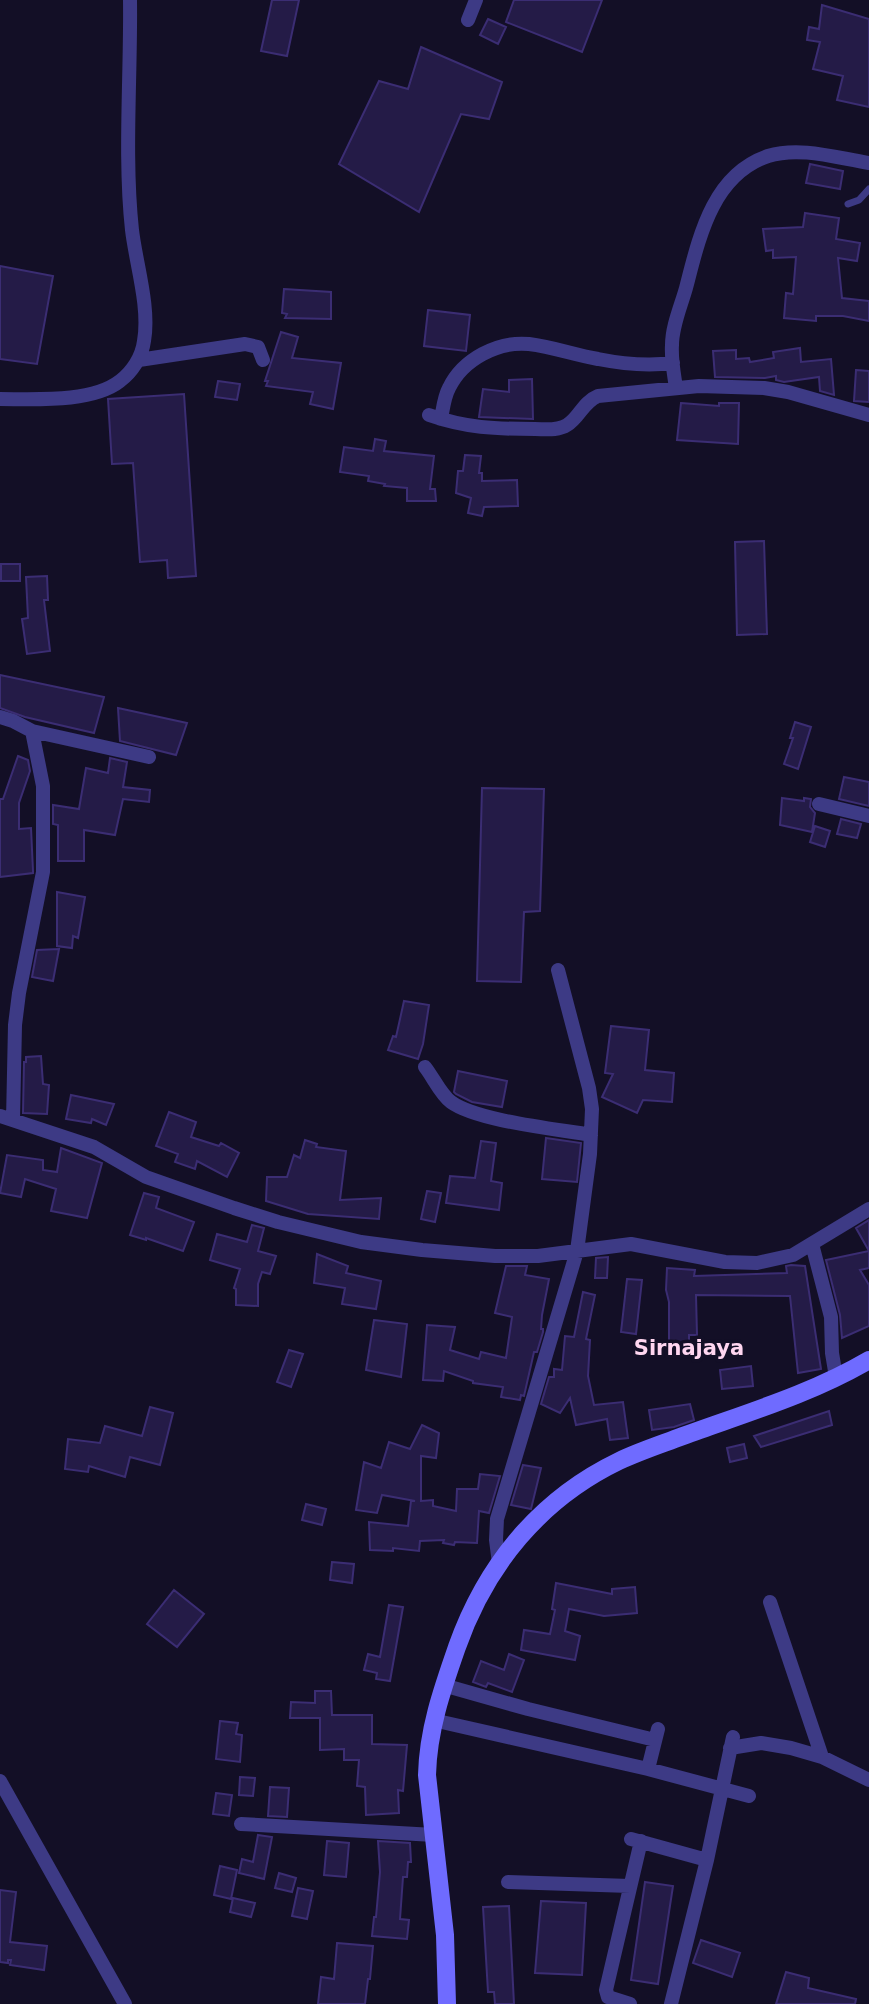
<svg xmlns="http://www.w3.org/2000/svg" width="869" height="2004" viewBox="0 0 869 2004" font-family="'DejaVu Sans',sans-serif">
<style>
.building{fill:#241b47;stroke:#3b2d73;stroke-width:2}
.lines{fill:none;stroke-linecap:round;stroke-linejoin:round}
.lane{stroke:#3d3a85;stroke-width:7}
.street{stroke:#3d3a85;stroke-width:14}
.secondary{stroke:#6f6bff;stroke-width:18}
.labels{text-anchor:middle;stroke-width:7;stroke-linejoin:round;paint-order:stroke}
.quarter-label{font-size:21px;font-weight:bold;fill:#ffd6f0;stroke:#130f26}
</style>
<rect width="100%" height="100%" fill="#130f26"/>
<!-- building -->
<path class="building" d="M 272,0 L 299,0 L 287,56 L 261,51 Z
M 514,0 L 602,0 L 582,52 L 506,22 Z
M 822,5 L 869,19 L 869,107 L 837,100 L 843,76 L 813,69 L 820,42 L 807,40 L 809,27 L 819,29 Z
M 488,19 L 506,27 L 498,44 L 480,35 Z
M 421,47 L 502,82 L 489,119 L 461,114 L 419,212 L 339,164 L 379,81 L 408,89 Z
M 810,164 L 843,171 L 840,189 L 806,183 Z
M 805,213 L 839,218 L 836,239 L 860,243 L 857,261 L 838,258 L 842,298 L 869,301 L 869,321 L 843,316 L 816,316 L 816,321 L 784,318 L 786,293 L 793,294 L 796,257 L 773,258 L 773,250 L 766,251 L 763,229 L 803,227 Z
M 0,266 L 53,276 L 37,364 L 0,359 Z
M 284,289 L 331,292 L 331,319 L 285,318 L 287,314 L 282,313 Z
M 428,310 L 470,315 L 466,351 L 424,346 Z
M 281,332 L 298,337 L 292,358 L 341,363 L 333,409 L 310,404 L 313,392 L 266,386 L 268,381 L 265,381 Z
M 800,348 L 801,362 L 831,359 L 834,395 L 820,391 L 819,377 L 784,382 L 776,380 L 776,376 L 765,378 L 715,377 L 713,351 L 736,350 L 736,359 L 749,358 L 750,362 L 774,358 L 773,352 Z
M 856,370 L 869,371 L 869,402 L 854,401 Z
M 532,379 L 533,419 L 479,417 L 483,389 L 509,392 L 509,380 Z
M 218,381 L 240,384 L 237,400 L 215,397 Z
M 184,394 L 196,576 L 168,578 L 167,560 L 140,562 L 133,463 L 112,464 L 108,399 Z
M 681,403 L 719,406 L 719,403 L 739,403 L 738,444 L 677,440 Z
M 375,439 L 386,441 L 384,451 L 434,456 L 430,489 L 435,489 L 436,501 L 407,501 L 407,488 L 384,486 L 385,484 L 368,481 L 369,476 L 340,472 L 344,447 L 373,451 Z
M 465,455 L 481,456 L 479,473 L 482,473 L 482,481 L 517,480 L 518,506 L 484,507 L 482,516 L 468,513 L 471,498 L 456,493 L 458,471 L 463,471 Z
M 764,541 L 767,634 L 737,635 L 735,542 Z
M 1,564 L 20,564 L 20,581 L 1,581 Z
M 47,576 L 48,600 L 44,600 L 50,651 L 27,654 L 22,619 L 28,618 L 26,577 Z
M 0,675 L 104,697 L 94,733 L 25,717 L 0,708 Z
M 118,708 L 187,723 L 176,755 L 120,741 Z
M 795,722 L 811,727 L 798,769 L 784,764 L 793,738 L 790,738 Z
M 18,756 L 28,760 L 30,771 L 19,803 L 19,829 L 31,828 L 33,871 L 33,873 L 0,877 L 0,799 L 3,799 Z
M 110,758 L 127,762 L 123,787 L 150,790 L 149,802 L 123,799 L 115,835 L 84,830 L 84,861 L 58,861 L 58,825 L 53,824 L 53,805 L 79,809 L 86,768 L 108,773 Z
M 844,777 L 869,782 L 869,806 L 839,799 Z
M 482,788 L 544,789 L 540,911 L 524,912 L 521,982 L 477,981 Z
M 782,798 L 804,801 L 804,798 L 811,799 L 810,807 L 815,813 L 812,832 L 780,825 Z
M 841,819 L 861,824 L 857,838 L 837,834 Z
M 815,826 L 830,831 L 825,847 L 810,842 Z
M 57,892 L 85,897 L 78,938 L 73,936 L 72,948 L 57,946 Z
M 59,949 L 53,981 L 32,977 L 37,950 Z
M 404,1001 L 429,1005 L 423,1044 L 418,1059 L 388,1050 L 393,1036 L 396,1037 Z
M 611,1026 L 649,1030 L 645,1070 L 674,1073 L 672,1102 L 643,1100 L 637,1113 L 602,1097 L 613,1074 L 605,1073 Z
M 41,1056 L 43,1084 L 49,1085 L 47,1114 L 23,1113 L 24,1062 L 26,1062 L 26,1057 Z
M 458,1071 L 507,1081 L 502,1107 L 472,1102 L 456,1094 L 454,1092 Z
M 71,1095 L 114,1104 L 106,1125 L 92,1119 L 91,1123 L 66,1119 Z
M 169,1112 L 196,1122 L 191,1137 L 219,1146 L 221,1143 L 239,1153 L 227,1177 L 197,1161 L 195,1169 L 175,1162 L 178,1154 L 156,1146 Z
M 546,1138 L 581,1143 L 577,1182 L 542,1179 Z
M 305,1140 L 317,1144 L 316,1147 L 346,1151 L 340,1200 L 381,1198 L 379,1219 L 308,1214 L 266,1201 L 267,1177 L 287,1177 L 294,1155 L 300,1158 Z
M 481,1141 L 496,1143 L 491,1181 L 502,1183 L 499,1210 L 446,1203 L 450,1176 L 475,1178 Z
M 61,1148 L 102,1163 L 87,1218 L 51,1211 L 56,1189 L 25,1179 L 21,1197 L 0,1193 L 7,1155 L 43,1160 L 43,1170 L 57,1172 Z
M 427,1191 L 441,1193 L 435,1222 L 421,1219 Z
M 144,1193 L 159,1197 L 156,1208 L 194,1222 L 183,1251 L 146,1238 L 146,1240 L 130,1235 Z
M 869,1220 L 869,1268 L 860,1270 L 869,1285 L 869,1326 L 842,1338 L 840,1315 L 826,1260 L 869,1251 L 856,1228 Z
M 252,1225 L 264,1228 L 258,1251 L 276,1256 L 270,1274 L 262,1272 L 258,1284 L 258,1306 L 236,1305 L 236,1289 L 234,1288 L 240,1269 L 210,1260 L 217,1234 L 247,1242 Z
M 317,1254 L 348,1266 L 346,1273 L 381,1281 L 376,1309 L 342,1304 L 345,1288 L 314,1283 Z
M 608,1257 L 607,1278 L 595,1278 L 596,1258 Z
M 791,1265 L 805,1266 L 821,1369 L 798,1373 L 790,1296 L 696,1295 L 697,1335 L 689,1335 L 689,1344 L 669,1344 L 669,1302 L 666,1290 L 667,1268 L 695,1270 L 694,1276 L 787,1273 L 786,1266 Z
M 506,1266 L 527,1266 L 525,1275 L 549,1279 L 542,1315 L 541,1329 L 543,1329 L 543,1332 L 537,1352 L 534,1352 L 524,1396 L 521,1395 L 520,1400 L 501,1397 L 503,1387 L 473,1383 L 473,1381 L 444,1371 L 443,1381 L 423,1380 L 427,1325 L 455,1327 L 450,1350 L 479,1359 L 481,1352 L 506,1358 L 512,1317 L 495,1313 Z
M 627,1279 L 642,1280 L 636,1334 L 621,1332 Z
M 583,1292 L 595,1295 L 586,1339 L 590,1340 L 588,1376 L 594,1405 L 623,1402 L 628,1438 L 610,1440 L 607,1419 L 576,1425 L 570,1398 L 560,1413 L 541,1404 L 549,1377 L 554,1377 L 554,1369 L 562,1370 L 565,1336 L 574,1337 Z
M 374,1320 L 407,1324 L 401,1377 L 366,1370 Z
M 289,1350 L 303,1354 L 291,1387 L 277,1382 Z
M 751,1366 L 753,1386 L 722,1389 L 720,1370 Z
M 690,1404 L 694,1420 L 674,1427 L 652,1430 L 649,1410 Z
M 150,1407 L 173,1413 L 160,1465 L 130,1457 L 125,1477 L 89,1466 L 88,1472 L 65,1469 L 68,1439 L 100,1443 L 105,1426 L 142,1436 Z
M 829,1411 L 832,1425 L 761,1447 L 754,1436 Z
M 422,1425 L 439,1433 L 436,1458 L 421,1456 L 421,1501 L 433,1500 L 433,1506 L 456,1511 L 457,1489 L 478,1489 L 480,1474 L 500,1476 L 489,1513 L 479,1511 L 477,1543 L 455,1542 L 454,1545 L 443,1543 L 444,1540 L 420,1541 L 419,1551 L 393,1548 L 393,1551 L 370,1550 L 369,1522 L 408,1526 L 411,1501 L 415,1501 L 382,1495 L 377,1513 L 356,1510 L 364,1462 L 381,1468 L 389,1442 L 410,1449 Z
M 744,1444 L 747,1458 L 730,1462 L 727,1448 Z
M 523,1465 L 541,1468 L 531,1509 L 511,1505 Z
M 306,1504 L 326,1509 L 322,1525 L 302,1520 Z
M 332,1562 L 354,1564 L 352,1583 L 330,1580 Z
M 556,1583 L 612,1594 L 612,1589 L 635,1587 L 637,1613 L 604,1616 L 569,1609 L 565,1631 L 580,1636 L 575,1660 L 521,1650 L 524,1630 L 550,1634 L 555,1610 L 552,1609 Z
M 174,1590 L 204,1614 L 177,1647 L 147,1624 Z
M 389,1605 L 403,1607 L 390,1681 L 376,1679 L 377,1673 L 364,1670 L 368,1654 L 380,1657 Z
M 509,1654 L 524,1660 L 512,1692 L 488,1683 L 486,1687 L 473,1682 L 481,1661 L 504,1670 Z
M 315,1691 L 331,1691 L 332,1715 L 372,1715 L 372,1744 L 407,1745 L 403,1791 L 398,1790 L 399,1813 L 366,1815 L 365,1787 L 357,1786 L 359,1760 L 344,1760 L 344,1749 L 320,1750 L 320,1718 L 290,1718 L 291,1702 L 315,1703 Z
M 220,1721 L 238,1723 L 236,1734 L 242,1735 L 240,1762 L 216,1759 Z
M 240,1777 L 255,1778 L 253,1796 L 239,1795 Z
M 270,1787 L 289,1788 L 287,1817 L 268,1816 Z
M 216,1793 L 232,1795 L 229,1816 L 213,1814 Z
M 258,1835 L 272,1837 L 264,1879 L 239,1873 L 242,1859 L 253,1862 Z
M 327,1841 L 349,1843 L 346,1877 L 324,1875 Z
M 378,1841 L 410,1843 L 411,1862 L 408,1862 L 407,1877 L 403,1877 L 400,1919 L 409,1920 L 407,1939 L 372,1936 L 374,1917 L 376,1917 L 380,1872 Z
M 220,1866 L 237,1870 L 231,1899 L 214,1895 Z
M 279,1873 L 296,1878 L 292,1892 L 275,1888 Z
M 645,1882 L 673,1886 L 658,1984 L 631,1980 Z
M 298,1888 L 313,1891 L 307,1919 L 292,1916 Z
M 0,1890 L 16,1892 L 10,1942 L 47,1946 L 44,1970 L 10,1965 L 11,1960 L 8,1960 L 8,1963 L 0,1962 Z
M 233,1898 L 255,1903 L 251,1917 L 230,1912 Z
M 541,1901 L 586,1903 L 582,1975 L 535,1973 Z
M 509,1906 L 514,2004 L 495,2004 L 494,1992 L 488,1992 L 483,1907 Z
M 701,1940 L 740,1953 L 732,1977 L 693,1963 Z
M 337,1943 L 373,1946 L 370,1979 L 368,1979 L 365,2004 L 318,2004 L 321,1977 L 334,1979 Z
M 786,1972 L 809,1978 L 808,1988 L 856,1999 L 855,2004 L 776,2004 Z"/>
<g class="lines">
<!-- lane -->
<path class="lane" d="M 848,204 L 859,200 L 869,189"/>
<!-- street -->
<path class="street" d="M 468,20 L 476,0
M 139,360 L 245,344 L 258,347 L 263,360
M 676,388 C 674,374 671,359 672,345 C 672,326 681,306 686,288 C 699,238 712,175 768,156 C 800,146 837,158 869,163
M 0,399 C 34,399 92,403 120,381 C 132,372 142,357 144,341 C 150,307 136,264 132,230 C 124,156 131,75 130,0
M 429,415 C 466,428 495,429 535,429 C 545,429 558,431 567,425 C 579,418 583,402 598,396 L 699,386 L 764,388 L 788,392 L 869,415
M 441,419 C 443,409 444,397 449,388 C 463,359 498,341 529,344 C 553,347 575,355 598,359 C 623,364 648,366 673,363
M 0,717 L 13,721 L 32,731 L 149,757
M 819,804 L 869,816
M 425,1067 C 433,1077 441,1095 451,1102 C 477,1121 557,1129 591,1135
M 0,1116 L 94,1147 L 146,1177 L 234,1208 L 278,1222 L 361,1242 L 422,1250 L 495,1256 L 538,1256 L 631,1244 L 725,1262 L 757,1263 L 793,1255 L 869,1209
M 13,1120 L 15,1025 L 19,993 L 43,872 L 43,786 L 32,731
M 812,1244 L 831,1317 L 832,1353 L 836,1377
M 499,1563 L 496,1540 L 497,1519 L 577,1251 L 590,1154 L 592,1109 L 589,1088 L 558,970
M 770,1602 L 822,1757 L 869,1780
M 443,1685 L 528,1709 L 655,1740
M 433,1720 L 648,1769 L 749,1796
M 730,1748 L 761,1743 L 791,1748 L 822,1757
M 648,1769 L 658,1729
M 0,1781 L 125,2004
M 241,1824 L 434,1835
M 631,1839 L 707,1860
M 508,1882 L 630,1886
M 630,2004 L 608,1997 L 606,1990 L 641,1841
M 671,2004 L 707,1860 L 733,1737"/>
<!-- secondary -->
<path class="secondary" d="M 447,2004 L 445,1935 L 427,1775 C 428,1730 442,1690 457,1647 C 486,1565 540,1499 619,1461 C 640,1451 662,1444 683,1436 C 746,1413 811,1394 869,1360"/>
</g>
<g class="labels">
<!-- quarter labels -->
<g class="quarter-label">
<text x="689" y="1355">Sirnajaya</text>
</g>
</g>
</svg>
